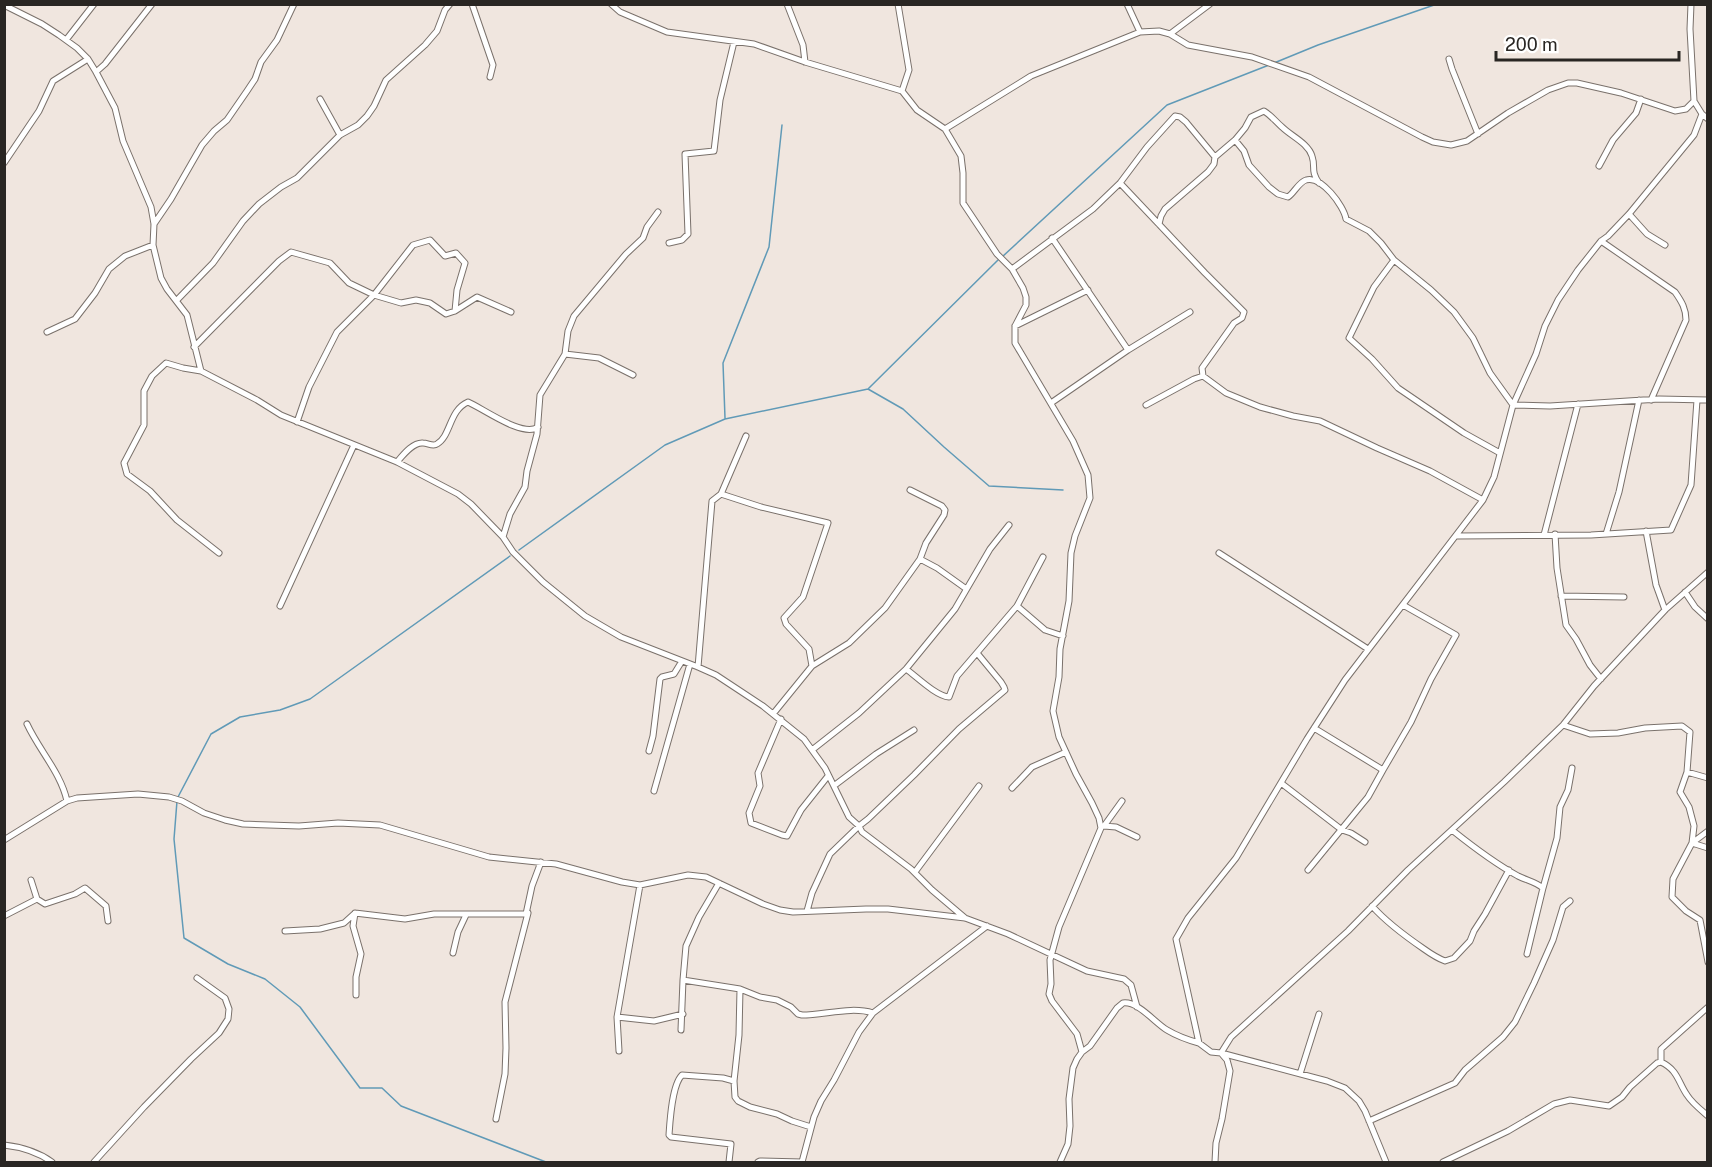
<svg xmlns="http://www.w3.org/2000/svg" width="1712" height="1167" viewBox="0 0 1712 1167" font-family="'Public Sans',sans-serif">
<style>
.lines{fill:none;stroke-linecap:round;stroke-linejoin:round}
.stream{stroke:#609ab7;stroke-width:1.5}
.minor-casing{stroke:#7a716b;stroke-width:7}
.minor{stroke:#fff;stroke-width:5}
</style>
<rect width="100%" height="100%" fill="#f0e6df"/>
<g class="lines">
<!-- stream -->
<path class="stream" d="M 1274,63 L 1318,45 L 1437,4
M 1002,257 L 1167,105 L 1269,65
M 868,389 L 903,409 L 944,447 L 989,486 L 1063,490
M 725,418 L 723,363 L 769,247 L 782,125
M 519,550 L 665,445 L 725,419 L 868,389 L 998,260
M 178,797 L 211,734 L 240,717 L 280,710 L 310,699 L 510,556
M 177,801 L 174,839 L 184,938 L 228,964 L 265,979 L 300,1007 L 360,1088 L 382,1088 L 401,1106 L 546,1162"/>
<defs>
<path id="minor" d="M 472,4 L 493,65 L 490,77
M 611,4 L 620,12 L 667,32 L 754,44 L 805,62 L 902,91
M 787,4 L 803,45 L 805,62
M 898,4 L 909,70 L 902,91 L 917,110 L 945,129 L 961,156 L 963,173 L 963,203 L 997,254 L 1012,269 L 1023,288 L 1026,297 L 1026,305 L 1015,326 L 1015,343 L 1073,441 L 1088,475 L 1090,498 L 1075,536 L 1071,553 L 1069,601 L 1060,649 L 1059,677 L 1053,711 L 1059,737 L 1076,774 L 1092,803 L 1099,818 L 1101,828 L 1059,927 L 1050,960 L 1051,984 L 1049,994 L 1052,1001 L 1077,1034 L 1082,1052
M 1127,4 L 1140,32
M 1691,4 L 1690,29 L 1694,101 L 1702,114 L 1708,119
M 4,5 L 42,24 L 59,35 L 77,48 L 88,59 L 96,72 L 115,108 L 123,141 L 151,207 L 154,224 L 153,245 L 161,278 L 167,289 L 187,315 L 201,371 L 257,400 L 281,415 L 397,462 L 458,494 L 471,504 L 503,537 L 513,552 L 543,582 L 585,616 L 621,637 L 698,667 L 716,675 L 763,706 L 804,739 L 825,768 L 849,817 L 859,826 L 862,832 L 911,869 L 932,890 L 965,918
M 1170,34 L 1210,4
M 66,40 L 94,4
M 1449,59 L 1452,69 L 1478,134
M 96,72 L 105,64 L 152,4
M 320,99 L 340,135
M 945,129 L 1031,76 L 1140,32 L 1159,31 L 1170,34 L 1188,45 L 1252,57 L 1309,77 L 1422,137 L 1433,142 L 1451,145 L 1467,141 L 1508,113 L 1548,90 L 1568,83 L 1577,83 L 1621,93 L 1675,111 L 1686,109 L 1694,101
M 1235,140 L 1244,151 L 1249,165 L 1269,187 L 1278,194 L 1288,197 C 1294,193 1299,182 1306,180 C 1321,175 1344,206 1346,219 L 1369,231 L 1381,243 L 1394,260 L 1431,290 L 1454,312 L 1473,338 L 1490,373 L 1513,405 L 1550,406 L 1659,399 L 1708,400
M 4,163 L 39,111 L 53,81 L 88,59
M 1599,166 L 1613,140 L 1636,113 L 1641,99
M 1120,183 L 1205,273 L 1244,312 L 1242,318 L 1234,323 L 1202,368 L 1203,376 L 1226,393 L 1260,407 L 1293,416 L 1320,421 L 1377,448 L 1430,471 L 1483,500
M 1629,214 L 1647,234 L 1665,245
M 154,224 L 171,199 L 202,145 L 214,131 L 227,120 L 247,91 L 255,79 L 261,62 L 277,40 L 294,4
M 1159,224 L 1161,216 L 1165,209 L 1208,172 L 1214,164 L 1215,157 L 1235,140 L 1245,128 L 1251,117 L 1264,111 C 1272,116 1275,121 1282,127 C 1291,136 1308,143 1312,156 C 1316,168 1310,170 1319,183
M 1052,238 L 1128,350
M 1601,241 L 1675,292 C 1682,302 1686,309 1686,320 L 1651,400
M 669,243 L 682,240 L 688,234 L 685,154 L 714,151 L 720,100 L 734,42
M 1394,260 L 1374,287 L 1349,338 L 1372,359 L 1398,388 L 1464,433 L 1500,453
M 1012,269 L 1093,209 L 1120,183 L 1147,147 L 1175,116 L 1180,117 L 1186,122 L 1215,157
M 177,300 L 213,263 L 243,221 L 259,204 L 281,187 L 297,178 L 340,135 L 358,125 L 367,116 L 374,106 L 386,80 L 425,45 L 437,31 L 445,10 L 450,4
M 455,311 L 477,297 L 511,312
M 1015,326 L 1088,290
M 47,332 L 75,319 L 95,293 L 109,269 L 125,256 L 153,245
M 194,347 L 279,261 L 291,252 L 330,263 L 349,283 L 374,295 L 401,303 L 416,300 L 430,303 L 446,314 L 455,311 L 457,290 L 465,263 L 456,253 L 445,256 L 430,240 L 413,245 L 374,295 L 337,332 L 309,387 L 297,422
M 565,354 L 599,358 L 633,375
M 201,371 L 183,368 L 166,363 L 152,376 L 144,391 L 144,425 L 124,463 L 127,474 L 150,491 L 177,520 L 219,553
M 1051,403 L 1128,350 L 1190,312
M 1146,405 L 1194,379 L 1203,376
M 397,462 C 403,455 413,442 423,443 C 428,443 433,447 437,444 C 451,436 449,410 468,402 C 484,409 523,438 538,427
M 721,494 L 746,436
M 1646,531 L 1656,585 L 1665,610
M 1555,534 L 1557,568 L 1566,625 L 1576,639 L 1590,665 L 1601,679
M 1606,534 L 1619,492 L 1639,400
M 1544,535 L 1578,404
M 1456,536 L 1591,535 L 1671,530 L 1691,485 L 1697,400
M 503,537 L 510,514 L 525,487 L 527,471 L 537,434 L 540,395 L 565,354 L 568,331 L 574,316 L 626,254 L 643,238 L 647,227 L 658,212
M 1219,553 L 1368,649
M 920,559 L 937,568 L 965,588
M 1685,592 L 1695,607 L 1708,619
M 1561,596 L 1624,597
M 280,606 L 354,445
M 1017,606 L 1045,630 L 1063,636
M 698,667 L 712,501 L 721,494 L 761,507 L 828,523 L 803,597 L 784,618 L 786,624 L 809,649 L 812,666
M 906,669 C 917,677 936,696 949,697 L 957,676 L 1017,606 L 1043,557
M 773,714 L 812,666 L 849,643 L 885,608 L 920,559 L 926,543 L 944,515 L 945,510 L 942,506 L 910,490
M 781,719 L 758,773 L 760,786 L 749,813 L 751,823 L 782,835 L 787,836 L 801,810 L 828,776
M 27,724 C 39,750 61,773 67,801
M 1563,725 L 1590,734 L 1618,733 L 1645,728 L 1682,726 L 1690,732 L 1687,772 L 1680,792 L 1689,807 L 1694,826 L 1692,843 L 1673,879 L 1672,897 L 1686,911 L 1700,920 L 1708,962
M 812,750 L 859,713 L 906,669 L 955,609 L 990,549 L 1009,525
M 649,751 L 653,736 L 660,679 L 662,677 L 674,674 L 682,661
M 1383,770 L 1411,722 L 1431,679 L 1456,635 L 1403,605
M 1687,772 L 1708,778
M 1281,783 L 1342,830 L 1351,833 L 1365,842
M 835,785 L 876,754 L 914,730
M 1012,788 L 1032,767 L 1066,752
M 654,791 L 690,664
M 1104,826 L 1116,827 L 1137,837
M 1104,826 L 1122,801
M 1452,830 C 1472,846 1494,863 1518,876 C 1526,880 1536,882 1543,888 L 1527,954
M 1708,831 L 1692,843 L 1708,848
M 4,840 L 67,801 L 77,798 L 138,794 L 169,797 L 182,801 L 204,813 L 225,820 L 243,824 L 299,826 L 338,823 L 380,825 L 489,857 L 556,864 L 622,882 L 640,885 L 688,875 L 706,877 L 763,904 L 780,910 L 793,912 L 866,909 L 888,909 L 965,918 L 1008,934 L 1087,971 L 1124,979 L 1131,985 L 1137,1007
M 1308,870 L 1368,797 L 1383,770 L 1314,728
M 915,872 L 979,786
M 1543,888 L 1557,838 L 1560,807 L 1568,790 L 1572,768
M 37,899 L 45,904 L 75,894 L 85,888 L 106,906 L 108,921
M 1372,906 C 1387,923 1405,936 1424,949 C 1431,954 1437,958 1445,961 L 1454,958 L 1470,941 L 1474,931 L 1485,914 L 1509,870
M 807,911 L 812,893 L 830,854 L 859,826 L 868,819 L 914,775 L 959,729 L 1005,690 L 1004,687 L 1001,682 L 977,653
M 355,913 L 353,926 L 361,954 L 356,977 L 356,995
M 4,916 L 37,899 L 31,880
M 285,931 L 320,929 L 344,923 L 355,913 L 405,919 L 434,914 L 526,914 L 532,886 L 541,862
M 453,953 L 458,932 L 466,915
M 683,980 L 740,989 L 739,1035 L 734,1081
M 740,989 L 760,997 L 777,1000 L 791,1007 L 798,1014 L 802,1015 C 825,1015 851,1006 873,1013
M 617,1017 L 654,1021 L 683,1014
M 681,1030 L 683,980 L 686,946 L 699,917 L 719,883
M 619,1051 L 617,1017 L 640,885
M 1661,1062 L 1661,1049 L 1708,1007
M 1300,1074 L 1319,1014
M 496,1119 L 505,1074 L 506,1048 L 505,1002 L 528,913
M 1369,1121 L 1455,1083 L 1465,1070 L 1503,1037 L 1515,1022 L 1534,983 L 1553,940 L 1563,907 L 1570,901
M 4,1145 C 22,1147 38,1152 52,1162
M 94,1162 L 144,1107 L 191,1059 L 219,1033 L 228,1019 L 229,1009 L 225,998 L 197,978
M 729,1162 L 731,1144 L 671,1137 L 669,1135 C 670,1120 672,1085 682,1075 L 723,1078 L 734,1081 L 735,1097 L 738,1101 L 750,1107 L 777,1114 L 792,1121 L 811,1127
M 758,1162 L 760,1161 L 802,1162
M 802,1162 L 814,1117 L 821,1101 L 834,1080 L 859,1032 L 873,1013 L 987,926
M 1060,1162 L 1068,1144 L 1070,1126 L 1069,1099 L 1073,1068 L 1077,1059 L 1082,1052 L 1090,1046 L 1117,1008 L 1123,1003 C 1138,1001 1154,1022 1167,1030 C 1177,1036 1188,1040 1199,1043
M 1215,1162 L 1216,1143 L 1222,1119 L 1230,1071 L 1227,1060 L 1221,1053 L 1231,1037 L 1348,931 L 1408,870 L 1504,782 L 1563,725 L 1594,686 L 1665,610 L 1708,572
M 1386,1162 L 1365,1111 L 1359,1101 L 1345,1088 L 1327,1081 L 1221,1053 L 1211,1052 L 1199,1043 L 1176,939 L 1188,918 L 1236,858 L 1307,739 L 1345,680 L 1483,500 L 1494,477 L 1513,405 L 1536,354 L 1545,326 L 1558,300 L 1578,270 L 1601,241 L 1608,236 L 1629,214 L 1694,135 L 1702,114
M 1443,1162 L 1508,1131 L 1554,1104 L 1570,1100 L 1609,1106 L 1622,1097 L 1630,1087 L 1657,1063 L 1661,1062 C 1678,1070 1678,1082 1687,1095 C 1692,1103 1701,1110 1708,1116"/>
</defs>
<!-- minor casing -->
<use href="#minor" class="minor-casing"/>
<!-- minor -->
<use href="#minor" class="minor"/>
</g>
<!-- border -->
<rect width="1712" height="1167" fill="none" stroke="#292623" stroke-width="12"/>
<!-- scale -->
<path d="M1496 51v9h183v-9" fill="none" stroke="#292623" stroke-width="3"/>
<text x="1505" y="51" font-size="18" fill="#292623" stroke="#ffffff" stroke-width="4.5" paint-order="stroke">200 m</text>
</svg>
